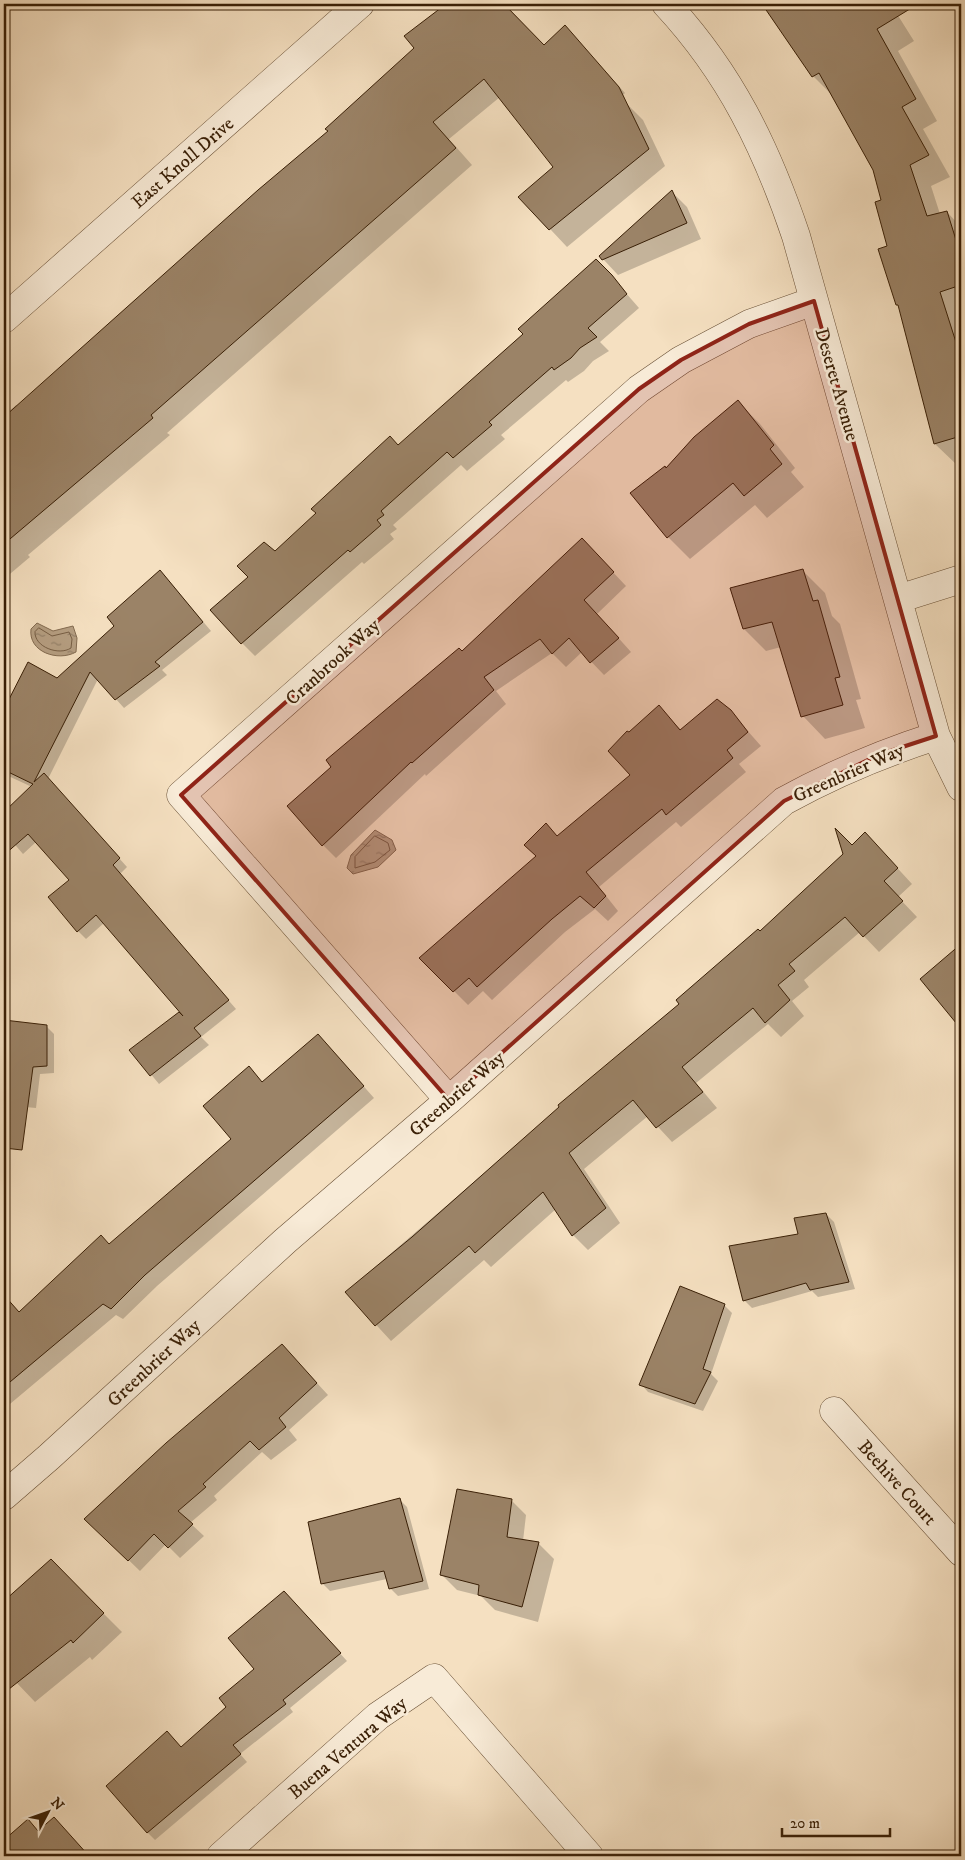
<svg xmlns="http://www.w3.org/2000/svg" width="965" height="1860" viewBox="0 0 965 1860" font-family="'IM FELL DW Pica',serif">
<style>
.water{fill:url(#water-ripples);stroke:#836b50}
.shadow{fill:#0003}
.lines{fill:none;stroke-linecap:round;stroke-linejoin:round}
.shore{stroke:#775e44;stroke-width:1}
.building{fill:#9b8367;stroke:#391f06}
.minor-casing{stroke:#684f35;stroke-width:29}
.minor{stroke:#f8ebd7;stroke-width:28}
.marked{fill:#8f2418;fill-opacity:0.2;stroke:#8f2418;stroke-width:4;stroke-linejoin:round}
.labels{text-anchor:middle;stroke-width:5;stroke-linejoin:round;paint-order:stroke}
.street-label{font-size:19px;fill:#391f06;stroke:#f8ebd7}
</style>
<defs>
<pattern id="water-ripples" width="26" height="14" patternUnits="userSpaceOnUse" patternTransform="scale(1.25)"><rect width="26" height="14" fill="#b59e81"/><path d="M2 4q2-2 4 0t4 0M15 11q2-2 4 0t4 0" fill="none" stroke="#948068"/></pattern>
</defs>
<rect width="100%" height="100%" fill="#f5e0c1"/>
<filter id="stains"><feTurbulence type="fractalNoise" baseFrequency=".004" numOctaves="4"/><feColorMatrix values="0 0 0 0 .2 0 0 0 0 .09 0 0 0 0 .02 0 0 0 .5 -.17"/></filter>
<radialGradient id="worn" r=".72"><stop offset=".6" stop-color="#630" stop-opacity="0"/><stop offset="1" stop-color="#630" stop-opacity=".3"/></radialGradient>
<!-- water -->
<path class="water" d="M 37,623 L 53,631 L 73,626 L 77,638 L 76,652 C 58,662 28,652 31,629 Z
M 375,830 L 392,840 L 396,850 L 378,867 L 353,874 L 347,868 L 351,855 Z"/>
<!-- shadow -->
<path class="shadow" d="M 447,4 L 505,4 L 544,46 L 565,27 L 625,93 L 592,123 L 626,103 L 643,120 L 665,166 L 567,247 L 520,197 L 555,167 L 500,97 L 449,139 L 472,165 L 167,433 L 170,435 L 28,555 L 30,557 L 4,579 L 4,416 L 16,405 L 18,406 L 330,131 L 415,48 Z
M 779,4 L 886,4 L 897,14 L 914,41 L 898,51 L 937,121 L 923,129 L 950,177 L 931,186 L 940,214 L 947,212 L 961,227 L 961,464 L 957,465 L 935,444 L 901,308 L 897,305 L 882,201 L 874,169 L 835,98 L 813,76 L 768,11 Z
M 672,192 L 687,207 L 701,239 L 618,275 L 603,259 Z
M 611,276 L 639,308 L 600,342 L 609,351 L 593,361 L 584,371 L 568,382 L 566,380 L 501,435 L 505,439 L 467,471 L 461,465 L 393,525 L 397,529 L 390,534 L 394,539 L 364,564 L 362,562 L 255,656 L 242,643 L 276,552 L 399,447 Z
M 738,402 L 760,424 L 795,468 L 791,472 L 804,487 L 767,518 L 755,505 L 690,559 L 668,537 L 666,470 Z
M 595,553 L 626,586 L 597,614 L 631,652 L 604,675 L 582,652 L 566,667 L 552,653 L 496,691 L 506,704 L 426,776 L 425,774 L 336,858 L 323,845 L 462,653 Z
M 802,570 L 825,593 L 832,616 L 840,624 L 861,699 L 856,700 L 865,728 L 825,739 L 803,716 L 781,647 L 766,651 L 744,629 Z
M 168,580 L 211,631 L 162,670 L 167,675 L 124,708 L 98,679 L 48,779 L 127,867 L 120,874 L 236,1009 L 201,1037 L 209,1045 L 159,1084 L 131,1050 L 187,1019 L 104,923 L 86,939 L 78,931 L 50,898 L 71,880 L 36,842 L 23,854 L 4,832 L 4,814 L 32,787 L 4,774 L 4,711 L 29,664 L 58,680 Z
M 659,707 L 681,730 L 730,711 L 761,746 L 739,764 L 746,772 L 681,827 L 676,822 L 599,887 L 618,911 L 608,921 L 595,909 L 565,932 L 492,1000 L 483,991 L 468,1005 L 421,958 L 537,856 L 546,824 L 558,837 L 632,775 L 629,734 Z
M 852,846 L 880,849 L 912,884 L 898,897 L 917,917 L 879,952 L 860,932 L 804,980 L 809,987 L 792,1001 L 804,1016 L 781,1037 L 768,1024 L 696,1083 L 717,1108 L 672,1142 L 648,1116 L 584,1169 L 620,1223 L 588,1250 L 573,1235 L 556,1209 L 491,1267 L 484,1260 L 391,1341 L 346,1292 L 681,1004 Z
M 961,945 L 961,1027 L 921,979 Z
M 4,1021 L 46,1026 L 54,1034 L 54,1073 L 40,1074 L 36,1108 L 15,1106 L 14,1112 L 4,1111 Z
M 329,1047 L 374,1098 L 157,1286 L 123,1319 L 116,1315 L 4,1409 L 4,1308 L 9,1303 L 20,1313 L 109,1245 L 233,1139 L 249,1068 L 263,1083 Z
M 826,1214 L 834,1222 L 855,1289 L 818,1297 L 812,1291 L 752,1308 L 744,1300 L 799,1235 Z
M 724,1305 L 732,1313 L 711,1374 L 718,1381 L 703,1411 L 648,1392 L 641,1384 Z
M 293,1357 L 328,1395 L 289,1430 L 297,1440 L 271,1460 L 262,1452 L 214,1496 L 217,1500 L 190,1523 L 204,1536 L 180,1558 L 166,1544 L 140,1571 L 86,1519 Z
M 399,1499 L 407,1507 L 429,1589 L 398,1596 L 390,1588 L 387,1579 L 330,1591 L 322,1583 Z
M 511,1500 L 526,1515 L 523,1541 L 538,1543 L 554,1559 L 538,1622 L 495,1610 L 481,1596 L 457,1590 L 441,1574 Z
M 51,1561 L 122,1632 L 92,1660 L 90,1657 L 35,1702 L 15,1681 L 4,1690 L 4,1597 L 7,1600 Z
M 291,1600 L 347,1661 L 290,1708 L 293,1712 L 240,1754 L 247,1762 L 155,1840 L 147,1832 L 181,1748 L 228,1707 L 255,1669 Z
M 54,1819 L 89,1856 L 4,1856 L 4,1842 L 27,1820 L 39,1832 Z"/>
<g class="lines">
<!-- shore -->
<path class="shore" d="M 39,628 L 52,636 L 69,632 L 72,639 L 71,648 C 59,656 34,647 35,632 Z
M 375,836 L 388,843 L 390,850 L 375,862 L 355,868 L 355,857 Z"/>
</g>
<!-- building -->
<path class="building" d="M 446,4 L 504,4 L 544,45 L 565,25 L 619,87 L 649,149 L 549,230 L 518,197 L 553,167 L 484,79 L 433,122 L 456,148 L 151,415 L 153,418 L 4,544 L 4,417 L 258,190 L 328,131 L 325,129 L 414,48 L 404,36 Z
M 762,4 L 918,4 L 877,29 L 916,99 L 902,107 L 929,155 L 910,165 L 927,216 L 947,211 L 961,256 L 961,285 L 940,292 L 961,358 L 961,436 L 934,444 L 898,305 L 896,305 L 878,249 L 887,246 L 875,202 L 881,200 L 873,170 L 819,73 L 812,77 Z
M 672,190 L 687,223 L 602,260 L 599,256 Z
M 596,259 L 612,275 L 627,294 L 588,328 L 597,337 L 580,348 L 571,358 L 554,370 L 552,367 L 489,422 L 492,425 L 453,458 L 447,452 L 381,511 L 384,515 L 377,520 L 381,525 L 350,552 L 348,550 L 241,644 L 210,610 L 248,577 L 237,566 L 264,542 L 275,551 L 316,513 L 311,509 L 390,436 L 398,445 L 523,334 L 518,329 Z
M 738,400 L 774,445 L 770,449 L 782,464 L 744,496 L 733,483 L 667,538 L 630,493 L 665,466 L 666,468 L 694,437 Z
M 582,538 L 614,572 L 584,600 L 619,638 L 590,663 L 569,638 L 552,654 L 540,639 L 484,677 L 494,690 L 412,763 L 411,762 L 322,846 L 287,806 L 331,767 L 326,760 L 459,648 L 462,651 Z
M 803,569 L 813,601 L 818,600 L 840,677 L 835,678 L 843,705 L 801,717 L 772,622 L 743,629 L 730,588 Z
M 160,570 L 203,622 L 155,662 L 160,666 L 115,700 L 90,672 L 34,782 L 44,773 L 120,858 L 113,865 L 229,1000 L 194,1028 L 201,1036 L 150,1076 L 129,1050 L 179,1012 L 183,1016 L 96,915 L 77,932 L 48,897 L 69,880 L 28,834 L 4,855 L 4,812 L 33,784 L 4,770 L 4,709 L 28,662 L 57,678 L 114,626 L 107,617 Z
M 717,699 L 731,710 L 748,732 L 727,750 L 733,758 L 666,815 L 662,809 L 586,872 L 606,896 L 594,908 L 580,896 L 552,919 L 477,987 L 469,978 L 453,992 L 419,958 L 536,856 L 524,845 L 546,823 L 557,836 L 630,775 L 608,751 L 627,731 L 629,732 L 659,705 L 680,730 Z
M 835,828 L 852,845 L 865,832 L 898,868 L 884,881 L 903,901 L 863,937 L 845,917 L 789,964 L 795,971 L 778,985 L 790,1000 L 765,1023 L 753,1008 L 682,1067 L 703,1092 L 656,1128 L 633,1100 L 569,1153 L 606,1208 L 572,1236 L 543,1192 L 475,1253 L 469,1246 L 375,1326 L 345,1292 L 412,1237 L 559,1107 L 558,1105 L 679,1004 L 676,1000 L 758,929 L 760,931 L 843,854 Z
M 961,944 L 961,1029 L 920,979 Z
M 4,1020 L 47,1025 L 47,1066 L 33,1067 L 22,1150 L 4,1148 Z
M 318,1034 L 364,1086 L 145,1275 L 111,1309 L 103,1304 L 4,1387 L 4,1295 L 19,1312 L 101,1235 L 109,1244 L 231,1139 L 203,1106 L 249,1066 L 262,1082 Z
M 826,1213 L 849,1282 L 810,1290 L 806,1283 L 743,1301 L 729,1246 L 798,1234 L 794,1218 Z
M 680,1286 L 725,1304 L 703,1369 L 711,1372 L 695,1404 L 639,1385 Z
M 282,1344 L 317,1383 L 279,1418 L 286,1427 L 259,1450 L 250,1441 L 203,1484 L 206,1487 L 178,1511 L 193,1524 L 168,1548 L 154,1534 L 128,1561 L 84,1519 L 166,1443 Z
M 457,1489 L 512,1499 L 507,1537 L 539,1542 L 522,1607 L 478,1595 L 479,1585 L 440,1575 Z
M 400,1498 L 423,1581 L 389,1589 L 384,1571 L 321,1584 L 308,1522 Z
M 51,1559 L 104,1613 L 73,1643 L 71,1640 L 4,1693 L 4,1601 Z
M 284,1591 L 341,1653 L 283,1700 L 286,1704 L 233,1745 L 241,1754 L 147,1833 L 106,1786 L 167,1731 L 181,1747 L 226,1707 L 219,1698 L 254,1669 L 228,1638 Z
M 54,1817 L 89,1856 L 4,1856 L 4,1840 L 28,1819 L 38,1831 Z"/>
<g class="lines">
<defs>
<path id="minor" d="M 666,4 C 730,73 766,147 796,236 L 936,736 L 961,787
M 4,319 L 360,4
M 898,599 L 961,579
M 449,1100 L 181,795 L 639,389 L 681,360 L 749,324 L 814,301
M 834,1411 L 961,1552
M 4,1496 L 49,1457 L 285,1241 L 449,1100 L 784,801 C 833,774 883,753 936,736
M 221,1856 L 378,1716 L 434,1678 L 589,1856"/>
</defs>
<!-- minor casing -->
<use href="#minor" class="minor-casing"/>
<!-- minor -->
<use href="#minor" class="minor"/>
</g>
<!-- marked area -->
<path class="marked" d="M 814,301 L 936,736 L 878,755 L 784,801 L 449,1100 L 181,795 L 639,389 L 681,360 L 749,324 Z"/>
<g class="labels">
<!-- street labels -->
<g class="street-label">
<text transform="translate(182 162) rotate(-41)" y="7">East Knoll Drive</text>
<text transform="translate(838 384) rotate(74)" y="7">Deseret Avenue</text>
<text transform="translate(332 661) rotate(-42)" y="7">Cranbrook Way</text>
<text transform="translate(848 772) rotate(-24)" y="7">Greenbrier Way</text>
<text transform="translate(456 1093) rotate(-41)" y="7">Greenbrier Way</text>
<text transform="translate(153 1362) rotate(-43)" y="7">Greenbrier Way</text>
<text transform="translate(898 1482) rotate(48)" y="7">Beehive Court</text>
<text transform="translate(347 1747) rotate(-40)" y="7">Buena Ventura Way</text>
</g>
</g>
<!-- margin -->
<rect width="965" height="1860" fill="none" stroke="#f5e0c1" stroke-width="20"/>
<rect x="5" y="5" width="955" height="1850" fill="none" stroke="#391f06" stroke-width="2.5"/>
<rect x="10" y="10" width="945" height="1840" fill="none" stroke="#391f06"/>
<!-- north arrow -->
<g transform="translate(48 1812) rotate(49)" stroke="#f8ebd7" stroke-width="4" paint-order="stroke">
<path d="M0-4L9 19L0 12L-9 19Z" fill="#391f06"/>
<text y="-8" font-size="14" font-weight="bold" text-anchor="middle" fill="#391f06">N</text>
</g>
<!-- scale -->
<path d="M782 1828v8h108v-8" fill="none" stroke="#391f06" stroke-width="2.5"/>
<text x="790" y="1828" font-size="15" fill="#391f06" stroke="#f8ebd7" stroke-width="4" paint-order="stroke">20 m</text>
<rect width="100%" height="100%" filter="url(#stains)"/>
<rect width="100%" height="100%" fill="url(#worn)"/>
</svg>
